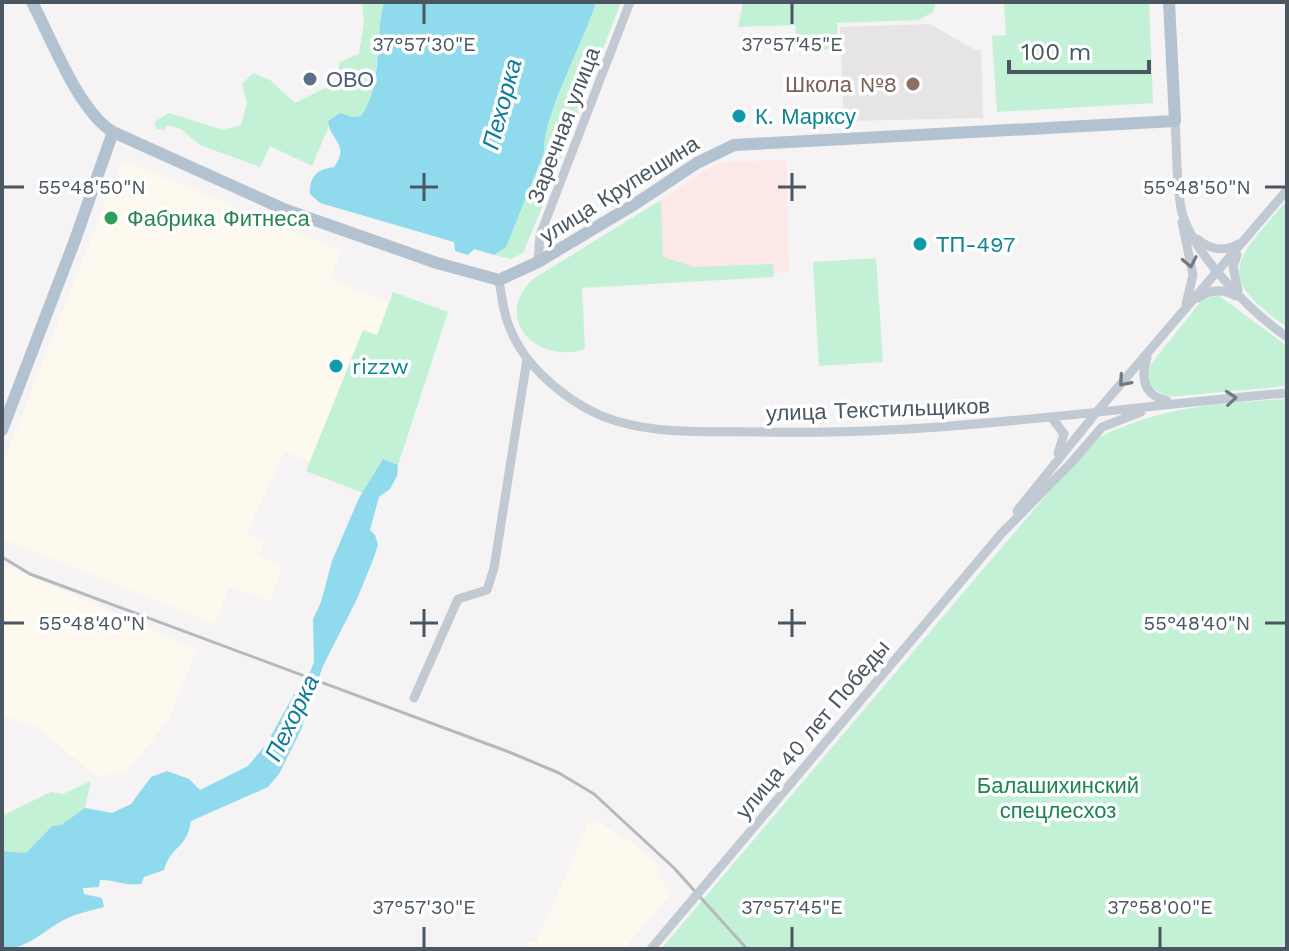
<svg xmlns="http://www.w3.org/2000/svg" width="1289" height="951" viewBox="0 0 1289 951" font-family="'Work Sans',sans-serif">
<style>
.commercial{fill:#fdf9ef}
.education{fill:#e6e4e5}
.medical{fill:#fce8e6}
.green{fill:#c3f1d5}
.water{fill:#90daee}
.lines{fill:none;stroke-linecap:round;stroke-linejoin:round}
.minor{stroke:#c1cad2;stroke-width:9}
.major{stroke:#b3c2d1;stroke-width:12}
.rail{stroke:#b5b8bd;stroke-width:3}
.minor-bridge{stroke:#c1cad2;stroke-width:9}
.oneway{stroke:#6e7983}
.ticks{fill:none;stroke:#4a5661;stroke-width:3}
.service-dot{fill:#5c6f8a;stroke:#fff;stroke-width:3}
.education-dot{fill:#8d6e63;stroke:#fff;stroke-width:3}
.culture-dot{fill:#0f9aa8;stroke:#fff;stroke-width:3}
.leisure-dot{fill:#2e9e5b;stroke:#fff;stroke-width:3}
.labels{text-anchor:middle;stroke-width:7;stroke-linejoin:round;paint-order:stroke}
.service-label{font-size:22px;fill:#4e5e75;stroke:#fff;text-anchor:start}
.education-label{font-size:22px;fill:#785e54;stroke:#fff;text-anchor:end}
.culture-label{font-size:22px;fill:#0d838f;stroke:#fff;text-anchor:start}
.street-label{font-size:22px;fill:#4a5661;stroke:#fff}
.leisure-label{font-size:22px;fill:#27864d;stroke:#fff;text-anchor:start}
.park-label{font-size:22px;fill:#17864f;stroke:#fff}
.water-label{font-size:24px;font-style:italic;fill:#0c7c9b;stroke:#fff}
.ticks-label{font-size:20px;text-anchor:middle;fill:#4a5661;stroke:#fff;stroke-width:7;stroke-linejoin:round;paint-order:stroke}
</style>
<rect width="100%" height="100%" fill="#f5f3f3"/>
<!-- commercial -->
<path class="commercial" d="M 122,160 L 341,251 L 330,279 L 389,303 L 377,335 L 363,330 L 310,462 L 284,452 L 247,533 L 265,541 L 259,556 L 283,566 L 269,602 L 230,586 L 215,624 L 2,539 L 2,466 Z
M 2,564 L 197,649 L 169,719 L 128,771 L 97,777 L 37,727 L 2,716 Z
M 596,819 L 625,841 L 627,839 L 661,868 L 656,874 L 671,893 L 624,949 L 526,949 L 529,941 L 536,943 L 589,822 L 594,824 Z"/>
<!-- education -->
<path class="education" d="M 930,24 L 975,50 L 981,50 L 983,118 L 844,121 L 840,27 Z"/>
<!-- medical -->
<path class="medical" d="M 786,160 L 789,272 L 655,279 L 653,205 L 712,166 L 724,162 Z"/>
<!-- green -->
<path class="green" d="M 362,2 L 384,2 C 374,39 383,83 361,116 L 353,117 L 340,113 L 328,121 L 328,128 L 312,166 L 270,146 L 260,167 L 200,145 L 181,129 L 168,125 L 164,130 L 157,129 L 154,122 L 169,113 L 223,130 L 241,125 L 247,102 L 242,84 L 253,73 L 270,80 L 295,103 L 335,83 L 340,62 L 359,54 L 364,22 Z
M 596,2 L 621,2 L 539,215 L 523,253 L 511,259 L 494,255 L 506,246 L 544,153 C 542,118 583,40 596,2 Z
M 743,2 L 936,2 L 933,12 L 918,20 L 837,23 L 838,49 L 797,50 L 795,25 L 738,27 Z
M 1004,2 L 1149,2 L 1153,103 L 997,112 L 992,36 L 1006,35 Z
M 661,200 L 663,257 L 694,267 L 773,264 L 774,277 L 582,288 L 585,349 C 538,365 491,319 533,279 Z
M 1287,200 L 1287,327 C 1209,273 1239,259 1287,200 Z
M 876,258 L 883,362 L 819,366 L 813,262 Z
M 393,292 L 448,312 L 398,465 L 383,459 L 363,493 L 306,471 L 363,330 L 377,335 Z
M 1218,295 L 1287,346 L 1287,386 L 1167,397 L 1148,385 L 1147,370 L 1151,364 L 1202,300 Z
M 1287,399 L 1287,949 L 661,949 L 1093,440 C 1163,406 1211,404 1287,399 Z
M 91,781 L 85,808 L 61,825 L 52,826 L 26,853 L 2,851 L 2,816 L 51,792 L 63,794 Z"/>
<!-- water -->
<path class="water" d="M 384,2 L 596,2 C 584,42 542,116 544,153 L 506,247 L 494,255 L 474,249 L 468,255 L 455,251 L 454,242 L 320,203 L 310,194 C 309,176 318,169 334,167 C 351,144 329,140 328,121 L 340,113 L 353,117 L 361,116 C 384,83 374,38 384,2 Z
M 383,459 L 398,465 L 397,476 L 390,489 L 379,497 L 370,530 L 375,535 L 378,545 L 373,560 L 357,599 L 323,666 L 301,730 L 279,774 L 268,787 L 191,821 C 186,850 171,845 164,870 L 144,877 L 141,884 C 124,886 113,879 100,880 L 99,887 L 83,888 L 84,894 L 102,898 L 104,907 C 89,911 74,914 60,922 C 40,934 26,949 2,949 L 2,851 L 26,853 L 52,826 L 61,825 L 85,808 L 112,813 L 131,804 L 151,777 L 167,771 L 189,779 L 200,790 L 248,766 L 267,743 L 293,696 L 306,682 L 314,662 L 313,619 L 321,602 L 332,561 L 359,498 Z"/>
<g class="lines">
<!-- minor -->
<path class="minor" d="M 1175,121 C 1177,149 1176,180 1181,208 C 1190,252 1251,312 1287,337
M 1182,222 L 1193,275 L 1186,304
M 1197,239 C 1210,249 1223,253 1238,244
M 1237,255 L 1233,267 L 1238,290
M 538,262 L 540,235 L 630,2
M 499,280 C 502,298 504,317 512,333 C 529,372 576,409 616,421 C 663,435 713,431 761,432 C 937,436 1112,408 1287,393
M 1198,298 C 1210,289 1223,289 1236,296
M 1147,358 C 1140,379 1144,395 1167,401
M 1052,418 L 1064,434 L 1058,453
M 1017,511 L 1095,414 L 1287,190
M 414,698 L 458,599 L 487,590 L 494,568 L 527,359
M 711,878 L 1001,534 L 1071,463 L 1102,427 L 1141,412
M 651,949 L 683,911"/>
<!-- major -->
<path class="major" d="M 32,2 C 51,38 79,112 113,132 L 286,210 L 437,263 L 499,280 L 538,262 L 635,204 L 697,163 L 734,145 L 1175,121 L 1169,2
M 2,430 L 75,240 L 113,132"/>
<!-- rail -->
<path class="rail" d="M 2,557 L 30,574 L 509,752 L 559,773 L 594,794 L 674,868 L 747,949"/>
<!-- minor-bridge -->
<path class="minor-bridge" d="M 683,911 L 711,878"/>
</g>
<!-- one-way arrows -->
<defs><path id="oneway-chevron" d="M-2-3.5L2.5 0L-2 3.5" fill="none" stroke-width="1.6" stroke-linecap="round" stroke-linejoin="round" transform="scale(2)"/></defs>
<g class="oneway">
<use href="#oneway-chevron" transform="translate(1190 262) rotate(78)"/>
<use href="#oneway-chevron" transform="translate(1124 381) rotate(131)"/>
<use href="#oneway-chevron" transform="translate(1231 398) rotate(-5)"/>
</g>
<!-- ticks -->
<path class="ticks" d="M 424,4 L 424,24M 792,4 L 792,24M 424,173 L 424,201M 792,173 L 792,201M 4,187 L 24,187M 410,187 L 438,187M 778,187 L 806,187M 1265,187 L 1285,187M 424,609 L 424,637M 792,609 L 792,637M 4,623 L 24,623M 410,623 L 438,623M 778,623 L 806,623M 1265,623 L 1285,623M 424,927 L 424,947M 792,927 L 792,947M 1160,927 L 1160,947"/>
<!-- markers -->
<circle class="service-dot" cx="310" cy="79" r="8"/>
<circle class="education-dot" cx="913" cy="84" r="8"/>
<g class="culture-dot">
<circle cx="739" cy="116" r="8"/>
<circle cx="920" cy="244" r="8"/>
<circle cx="336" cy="366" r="8"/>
</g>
<circle class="leisure-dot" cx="111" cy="218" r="8"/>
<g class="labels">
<!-- service labels -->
<g class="service-label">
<text x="326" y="87">ОВО</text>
</g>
<!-- education labels -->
<g class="education-label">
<text x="897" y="92">Школа №8</text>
</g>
<!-- culture labels -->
<g class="culture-label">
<text x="755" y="124">К. Марксу</text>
<text x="936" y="252">ТП-497</text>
<text x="352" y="374">rizzw</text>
</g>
<!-- street labels -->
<g class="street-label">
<text transform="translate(563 125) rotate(-69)" y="8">Заречная улица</text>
<text transform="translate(619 189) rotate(-32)" y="8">улица Крупешина</text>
<text transform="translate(878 409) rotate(-2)" y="8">улица Текстильщиков</text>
<text transform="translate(812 729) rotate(-50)" y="8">улица 40 лет Победы</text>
</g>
<!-- leisure labels -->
<g class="leisure-label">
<text x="127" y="226">Фабрика Фитнеса</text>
</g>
<!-- park labels -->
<g class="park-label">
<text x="1058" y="793">Балашихинский<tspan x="1058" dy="25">спецлесхоз</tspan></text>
</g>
<!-- water labels -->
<g class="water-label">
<text transform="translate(502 104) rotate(-75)" y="8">Пехорка</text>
<text transform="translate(292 718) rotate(-64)" y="8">Пехорка</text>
</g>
</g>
<g class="ticks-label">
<text x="424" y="51">37°57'30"E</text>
<text x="792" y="51">37°57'45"E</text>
<text x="92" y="194">55°48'50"N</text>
<text x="1197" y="194">55°48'50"N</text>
<text x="92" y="630">55°48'40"N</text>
<text x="1197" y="630">55°48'40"N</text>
<text x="424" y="914">37°57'30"E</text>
<text x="792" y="914">37°57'45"E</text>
<text x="1160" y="914">37°58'00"E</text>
</g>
<!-- border -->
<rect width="1289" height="951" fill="none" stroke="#4a5661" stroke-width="8"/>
<!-- scale -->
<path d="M1009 60v12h140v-12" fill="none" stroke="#4a5661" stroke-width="4"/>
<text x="1021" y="60" font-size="24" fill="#4a5661" stroke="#ffffff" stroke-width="6" paint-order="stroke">100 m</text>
</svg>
